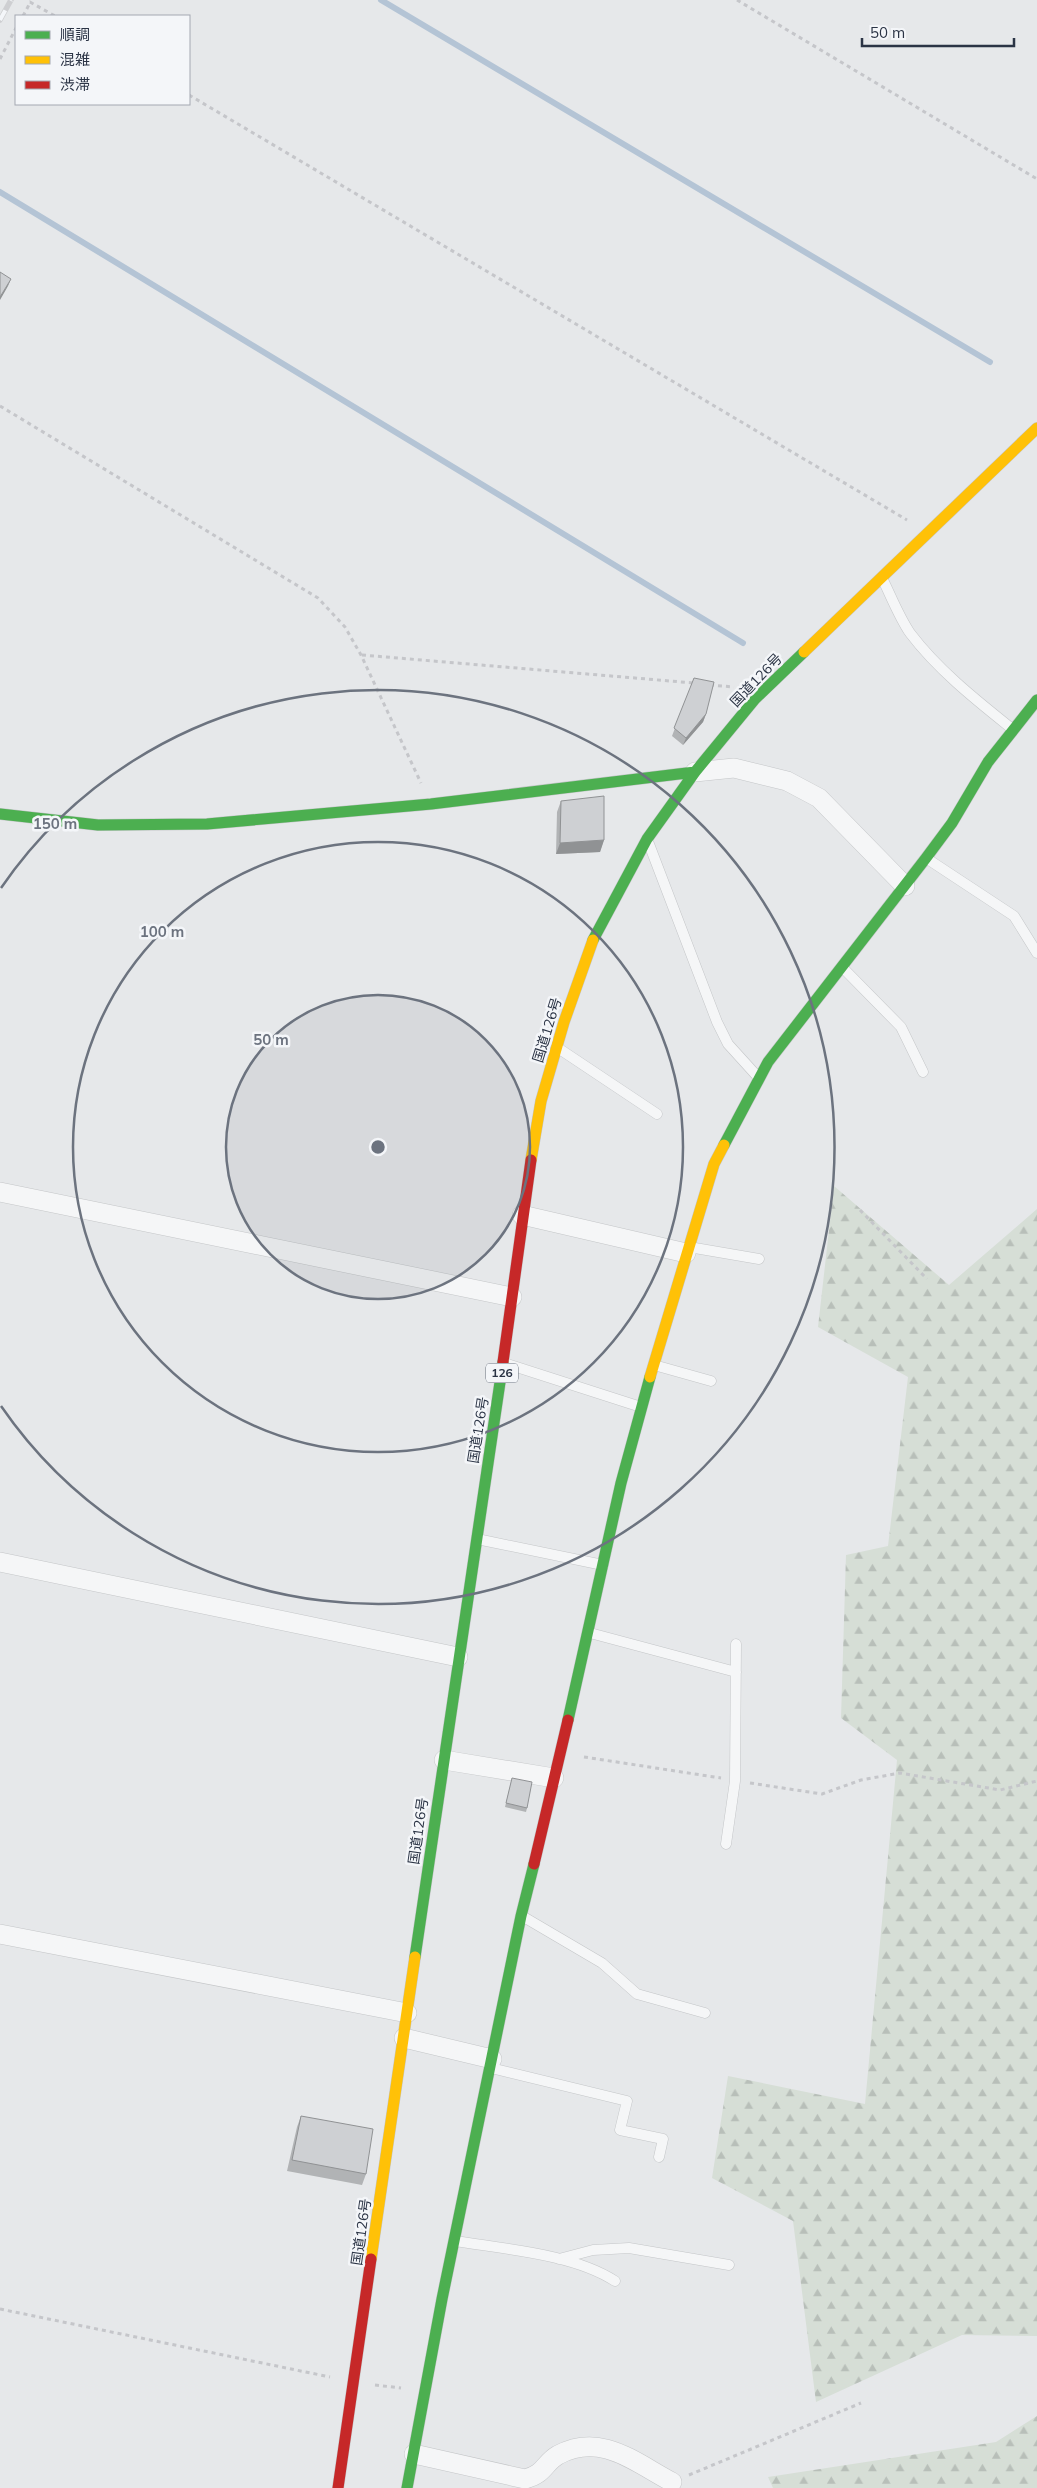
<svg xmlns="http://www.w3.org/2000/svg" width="1037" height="2488" viewBox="0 0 1037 2488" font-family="Mulish,'Noto Sans JP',sans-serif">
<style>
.forest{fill:url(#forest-firs)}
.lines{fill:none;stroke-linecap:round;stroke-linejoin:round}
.stream{stroke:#b4c4d5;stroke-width:6}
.lane-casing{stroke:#c4c6c8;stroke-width:11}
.street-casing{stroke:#c4c6c8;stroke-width:20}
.fast-casing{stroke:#c4c6c8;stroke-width:12}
.slow-casing{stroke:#c4c6c8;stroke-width:12}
.jam-casing{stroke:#c4c6c8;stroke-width:12}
.path{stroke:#c5c6ca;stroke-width:3;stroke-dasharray:4 4;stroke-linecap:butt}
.lane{stroke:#f5f6f7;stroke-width:10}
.street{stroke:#f5f6f7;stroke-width:19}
.fast{stroke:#4caf50;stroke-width:11}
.slow{stroke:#ffc107;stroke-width:11}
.jam{stroke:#c62828;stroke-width:11}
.rail-casing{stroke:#cecfd2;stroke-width:5.5}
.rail{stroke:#f4f6f9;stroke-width:4;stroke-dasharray:11;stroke-linecap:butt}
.wall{fill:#b1b3b5}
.shaded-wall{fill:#909294}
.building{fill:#ced0d3;stroke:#909294}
.ring{fill:none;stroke:#6c737f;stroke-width:2.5}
.labels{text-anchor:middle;stroke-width:5;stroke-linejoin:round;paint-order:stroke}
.shield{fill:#f4f6f9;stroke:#676e7b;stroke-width:1}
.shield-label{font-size:12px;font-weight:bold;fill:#2b3445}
.street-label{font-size:14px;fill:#2b3445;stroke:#f4f6f9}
.centre{fill:#6c737f;stroke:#f4f6f9;stroke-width:2.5}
.ring-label{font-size:15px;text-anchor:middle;font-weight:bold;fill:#6c737f;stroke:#f4f6f9;stroke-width:5;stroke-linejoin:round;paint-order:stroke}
</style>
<defs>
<pattern id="forest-firs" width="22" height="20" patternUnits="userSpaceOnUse" patternTransform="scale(1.25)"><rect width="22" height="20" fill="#d6ded6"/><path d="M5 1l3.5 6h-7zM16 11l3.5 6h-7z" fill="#b8bfb9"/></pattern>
</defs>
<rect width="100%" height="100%" fill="#e6e8ea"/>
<!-- forest -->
<path class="forest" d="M 834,1186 L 949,1285 L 1037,1209 L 1037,2336 L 962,2335 L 816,2402 L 793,2221 L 712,2178 L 728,2076 L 865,2104 L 897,1760 L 841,1718 L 846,1555 L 888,1546 L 908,1377 L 818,1327 Z
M 1037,2416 L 1037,2488 L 773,2488 L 768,2477 L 996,2442 Z"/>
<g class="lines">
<!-- stream -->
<path class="stream" d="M 381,0 L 990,362
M 0,192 L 743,643"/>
<defs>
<path id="lane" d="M 882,578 C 891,596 899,617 910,633 C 938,670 976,700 1011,728
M 649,844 L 717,1022 L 728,1044 L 757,1076
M 926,858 L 1014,916 L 1037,953
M 842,967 L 901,1027 L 923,1072
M 558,1048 L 657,1114
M 689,1247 L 759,1259
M 504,1363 L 641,1407
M 654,1365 L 711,1381
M 477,1539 L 603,1565
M 590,1633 L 736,1672
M 726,1844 L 735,1781 L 736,1644
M 522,1916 L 602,1963 L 637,1994 L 705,2013
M 491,2068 L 627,2101 L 620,2130 L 663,2139 L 659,2157
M 455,2241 C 504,2249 574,2254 615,2281
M 559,2259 L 593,2250 L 629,2248 L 729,2265"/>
<path id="street" d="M 695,772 L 734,768 L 787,781 L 819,798 L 905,886
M 0,1192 L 512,1297
M 522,1215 L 686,1253
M 0,1562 L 458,1657
M 444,1760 L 554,1778
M 0,1934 L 407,2013
M 404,2038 L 492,2059
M 414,2454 L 525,2479 C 545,2474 544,2463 558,2455 C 601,2432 634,2462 672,2482"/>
<path id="fast" d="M 0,814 L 98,825 L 207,824 L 431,804 L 695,772
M 593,940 L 647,839 L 695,772 L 755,699 L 804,652
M 724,1145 L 768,1062 L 926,858 L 952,823 L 988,762 L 1037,700
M 568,1720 L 621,1483 L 650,1377
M 415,1957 L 503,1362
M 407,2488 L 442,2299 L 521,1916 L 534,1864"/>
<path id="slow" d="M 804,652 L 1037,428
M 531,1160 L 541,1101 L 564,1022 L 593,940
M 650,1377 L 714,1164 L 724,1145
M 371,2259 L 415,1957"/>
<path id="jam" d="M 503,1362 L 531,1160
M 534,1864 L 568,1720
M 338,2488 L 371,2259"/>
</defs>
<!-- lane casing -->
<use href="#lane" class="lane-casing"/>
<!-- street casing -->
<use href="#street" class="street-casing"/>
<!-- fast casing -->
<use href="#fast" class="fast-casing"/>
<!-- slow casing -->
<use href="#slow" class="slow-casing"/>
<!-- jam casing -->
<use href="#jam" class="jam-casing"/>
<!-- path -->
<path class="path" d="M 737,0 L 1037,179
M 30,2 L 55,16
M 23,16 L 31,1
M 0,59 L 16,28
M 189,95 L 907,520
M 0,406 L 318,598 L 345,627 L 361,655 L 421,783
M 362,655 L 694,683
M 710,685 L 734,687
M 860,1210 L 927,1279
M 584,1757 L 721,1778
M 750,1783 L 822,1794 L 861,1780 L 900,1773 L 1000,1790 L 1037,1781
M 0,2309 L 330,2377
M 375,2385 L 401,2388
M 689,2475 L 861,2403"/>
<!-- lane -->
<use href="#lane" class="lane"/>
<!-- street -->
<use href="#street" class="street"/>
<!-- fast -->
<use href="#fast" class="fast"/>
<!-- slow -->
<use href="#slow" class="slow"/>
<!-- jam -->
<use href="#jam" class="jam"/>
<defs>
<path id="rail" d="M 0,20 L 11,0"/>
</defs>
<!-- rail casing -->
<use href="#rail" class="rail-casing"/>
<!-- rail -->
<use href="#rail" class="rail"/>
</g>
<!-- wall -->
<path class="wall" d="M 694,678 L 706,714 L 703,722 L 683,745 L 672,736 Z
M 561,801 L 604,840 L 600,852 L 556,854 L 557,812 Z
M 512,1778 L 527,1808 L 526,1812 L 505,1807 Z
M 301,2116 L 366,2174 L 362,2185 L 287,2171 L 297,2127 Z"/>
<!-- shaded-wall -->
<path class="shaded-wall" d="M 11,279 L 8,286 L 0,300 L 0,297 Z
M 706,714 L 703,722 L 683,745 L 686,738 Z
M 604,840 L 600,852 L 556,854 L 560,843 Z"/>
<!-- building -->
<path class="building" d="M 0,272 L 11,279 L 0,297 Z
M 694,678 L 714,682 L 706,714 L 686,738 L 674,728 Z
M 604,796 L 604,840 L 560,843 L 561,801 Z
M 512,1778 L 532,1782 L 527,1808 L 506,1803 Z
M 301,2116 L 373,2129 L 366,2174 L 292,2160 Z"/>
<!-- distance rings -->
<circle cx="378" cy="1147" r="152" fill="#6c737f" fill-opacity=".12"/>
<g class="ring">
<circle cx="378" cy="1147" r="152"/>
<circle cx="378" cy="1147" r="305"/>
<path d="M1 888A457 457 0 1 1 1 1406"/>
</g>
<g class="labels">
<!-- shield labels -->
<rect class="shield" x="486" y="1363.5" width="32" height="19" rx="4"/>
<g class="shield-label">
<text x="502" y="1377">126</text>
</g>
<!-- street labels -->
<g class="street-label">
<text transform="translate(756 680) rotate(-46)" y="5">国道126号</text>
<text transform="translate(547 1030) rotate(-73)" y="5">国道126号</text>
<text transform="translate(478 1430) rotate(-81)" y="5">国道126号</text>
<text transform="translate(418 1831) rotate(-82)" y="5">国道126号</text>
<text transform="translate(361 2232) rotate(-82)" y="5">国道126号</text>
</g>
</g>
<circle cx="378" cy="1147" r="8" class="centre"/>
<g class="ring-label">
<text x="55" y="829">150 m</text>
<text x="162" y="937">100 m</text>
<text x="271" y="1045">50 m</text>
</g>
<!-- legend -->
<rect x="15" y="15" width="175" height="90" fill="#f4f6f9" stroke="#a4a8b1"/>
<rect x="25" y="31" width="25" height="8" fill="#4caf50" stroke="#a4a8b1"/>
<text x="60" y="40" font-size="15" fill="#2b3445">順調</text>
<rect x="25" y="56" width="25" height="8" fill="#ffc107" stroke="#a4a8b1"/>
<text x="60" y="65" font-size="15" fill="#2b3445">混雑</text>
<rect x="25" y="81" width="25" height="8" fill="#c62828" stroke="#a4a8b1"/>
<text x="60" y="90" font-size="15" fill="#2b3445">渋滞</text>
<!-- scale -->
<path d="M862 38v8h152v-8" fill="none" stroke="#2b3445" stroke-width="2.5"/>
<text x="870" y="38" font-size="15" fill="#2b3445" stroke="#f4f6f9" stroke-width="4" paint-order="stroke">50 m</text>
</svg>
